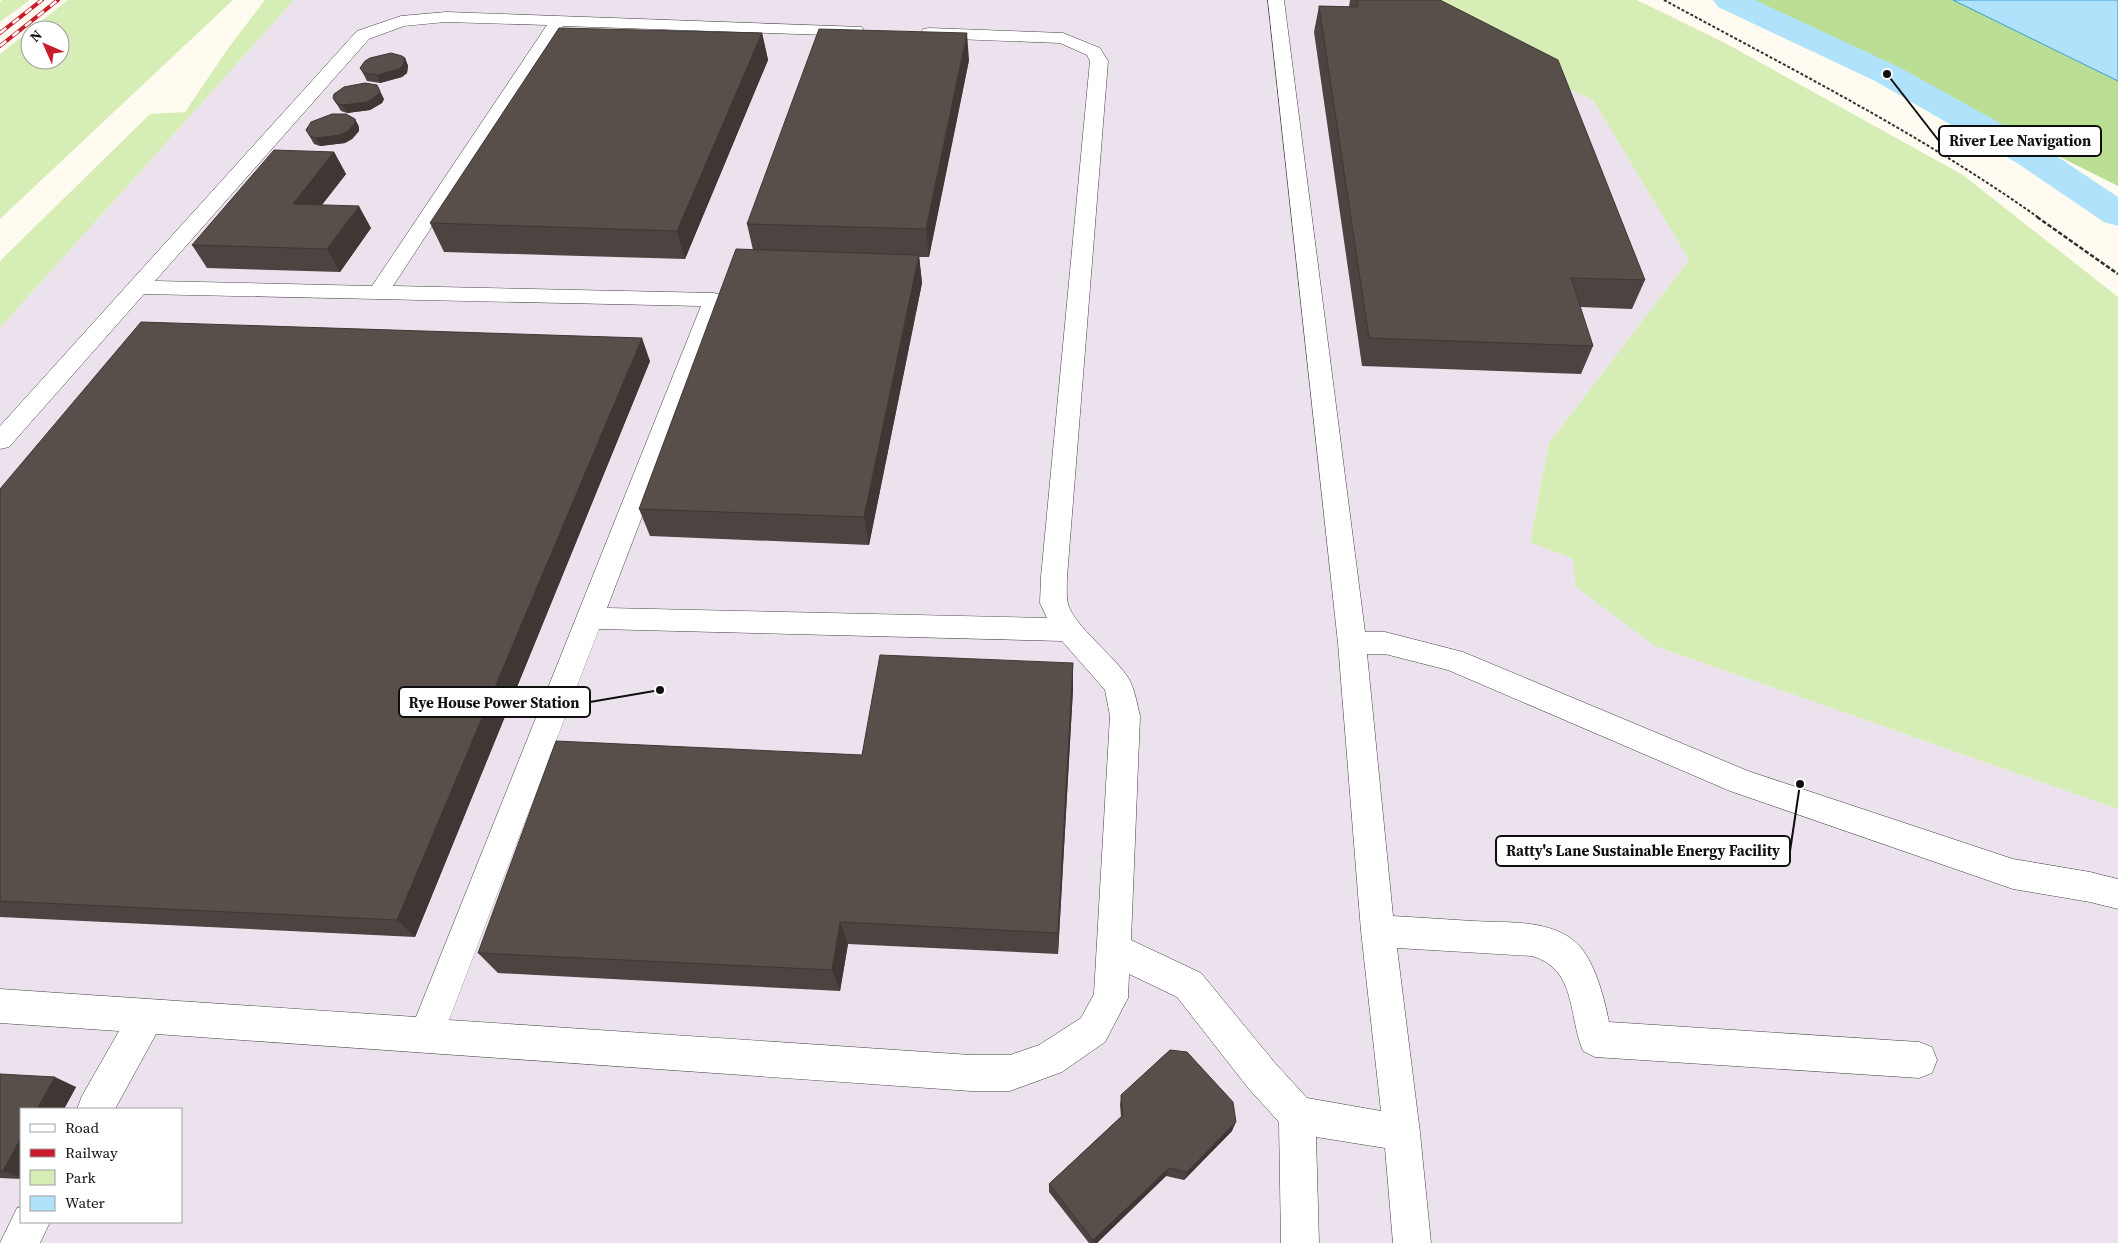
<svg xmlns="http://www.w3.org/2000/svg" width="2118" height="1243" viewBox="0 0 2118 1243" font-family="'Source Serif 4',serif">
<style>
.industrial{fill:#ece2ee;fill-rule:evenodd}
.green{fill:#d6edb6;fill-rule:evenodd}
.forest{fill:#badf94}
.water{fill:#b0e3fb;stroke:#329fd8}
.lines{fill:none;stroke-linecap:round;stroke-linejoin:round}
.canal{fill:#b0e3fb;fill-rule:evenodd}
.minor-casing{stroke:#424242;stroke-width:1}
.path-far1{stroke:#313131;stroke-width:2;stroke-dasharray:3 2;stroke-linecap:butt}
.path{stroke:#313131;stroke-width:2.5;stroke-dasharray:4.5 2;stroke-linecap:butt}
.minor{fill:#fff;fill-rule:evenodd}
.rail-casing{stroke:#ca1b2d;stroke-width:4}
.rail{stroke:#fff;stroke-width:2.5;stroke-dasharray:8;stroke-linecap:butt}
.wall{fill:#4c4440}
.shaded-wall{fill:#3e3734}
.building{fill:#584f4a;stroke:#3e3734}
.leader{fill:none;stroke:#0f0f0f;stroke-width:2}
.callout-dot{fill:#0f0f0f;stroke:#fff;stroke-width:2}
.callout{fill:#fff;stroke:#0f0f0f;stroke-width:2}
.callout-label{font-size:15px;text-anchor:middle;font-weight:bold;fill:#0f0f0f}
</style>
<rect width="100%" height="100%" fill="#fffbf0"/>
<!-- industrial -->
<path class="industrial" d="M 294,0 L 1376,0 L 1593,100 L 1689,260 L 1549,443 L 1530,542 L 1573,559 L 1655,646 L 2118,809 L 2118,1243 L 0,1243 L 0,328 ZM 21,1109 L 181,1109 L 181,1222 L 21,1222 Z"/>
<!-- green -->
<path class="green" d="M 2,0 L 30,0 L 0,22 L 0,2 Z
M 68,0 L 233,0 L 0,219 L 0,54 ZM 30,30 L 60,30 L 60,60 L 30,60 Z
M 265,0 L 294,0 L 0,328 L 0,261 L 150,114 L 185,112 L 229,47 Z
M 1376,0 L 1637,0 L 1725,43 L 1963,175 L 2118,297 L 2118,809 L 1655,646 L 1576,587 L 1573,559 L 1530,542 L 1549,443 L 1689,260 L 1593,100 Z"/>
<!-- forest -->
<path class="forest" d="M 1751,0 L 1953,0 L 2118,81 L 2118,186 L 1834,44 Z"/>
<!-- water -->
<path class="water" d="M 1953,0 L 2118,0 L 2118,81 Z"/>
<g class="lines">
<!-- canal -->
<path class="canal" d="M 1713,0 L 1755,0 L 1899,67 L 2043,147 L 2118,197 L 2118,226 L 2104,222 L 2017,163 L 1875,81 L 1718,7 Z"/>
<defs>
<path id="minor" d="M 1268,0 L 1284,0 L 1365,632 L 1385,632 L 1463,652 L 1748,771 L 2013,859 L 2090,872 L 2118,879 L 2118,909 L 2090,902 L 2013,889 L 1730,791 L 1448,670 L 1385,654 L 1367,654 L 1393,916 C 1420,918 1446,919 1473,921 C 1505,923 1546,919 1573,940 C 1594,956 1604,997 1609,1022 L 1919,1042 L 1932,1047 L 1937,1060 L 1932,1073 L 1919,1078 L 1595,1057 L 1583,1051 C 1568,1016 1577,969 1532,956 L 1397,948 L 1420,1133 L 1431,1243 L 1393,1243 L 1385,1148 L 1316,1137 L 1319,1243 L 1281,1243 L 1279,1122 L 1249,1089 L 1177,997 L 1129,974 L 1128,998 L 1105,1042 L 1062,1072 L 1010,1091 L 971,1091 L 156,1034 L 115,1109 L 77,1109 L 82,1096 L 119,1031 L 0,1023 L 0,989 L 416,1017 L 701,306 L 144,294 L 9,447 L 0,449 L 0,426 L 357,31 L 401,16 L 446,12 L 862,27 L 864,31 L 862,35 L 856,36 L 563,26 L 393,286 L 714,293 L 722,295 L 725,300 L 607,608 L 1047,618 L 1040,603 L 1041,577 L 1090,61 L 1087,55 L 1060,43 L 929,38 L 923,37 L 921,33 L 923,29 L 929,28 L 1063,33 L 1100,48 L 1108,61 L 1067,577 C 1067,585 1066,596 1068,604 C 1074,626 1115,656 1129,679 C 1135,690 1137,704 1140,716 L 1131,940 L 1201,973 L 1275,1063 L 1307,1098 L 1381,1111 L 1361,931 L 1338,643 ZM 446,22 L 547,25 L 372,286 L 155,281 L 369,39 L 404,26 ZM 599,629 L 1062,641 L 1105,690 L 1110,716 L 1094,994 L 1081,1018 L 1039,1045 L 1010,1055 L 971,1055 L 449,1020 Z
M 21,1207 L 21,1222 L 50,1222 L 40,1243 L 0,1243 L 17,1208 Z"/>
</defs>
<!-- minor casing -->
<use href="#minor" class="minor-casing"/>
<!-- path-far1 -->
<path class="path-far1" d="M 1664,0 C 1791,69 1921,134 2039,218"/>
<!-- path -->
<path class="path" d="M 2037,217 L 2118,274"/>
<!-- minor -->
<use href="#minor" class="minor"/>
<defs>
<path id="rail" d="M 0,33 L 42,0
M 0,46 L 58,0"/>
</defs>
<!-- rail casing -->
<use href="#rail" class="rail-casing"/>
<!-- rail -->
<use href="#rail" class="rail"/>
</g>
<!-- wall -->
<path class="wall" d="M 1350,0 L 1440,0 L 1645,280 L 1632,309 L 1580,307 L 1593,346 L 1581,374 L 1362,366 L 1314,32 L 1319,6 L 1349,7 Z
M 762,33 L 768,60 L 685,259 L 444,252 L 430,223 Z
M 405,58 L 408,66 L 407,73 L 402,77 L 380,83 L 367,81 L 364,75 L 360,68 Z
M 969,60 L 929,257 L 919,257 L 922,283 L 869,545 L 650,536 L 639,509 L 753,250 L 747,224 Z
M 333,98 L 384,99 L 382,103 L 370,110 L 347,113 L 341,111 Z
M 355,119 L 359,127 L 359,131 L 352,139 L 345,143 L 320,146 L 314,144 L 306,130 Z
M 334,152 L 346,174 L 322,205 L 371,228 L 340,272 L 207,268 L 192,245 Z
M 650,361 L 415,937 L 0,917 L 0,489 Z
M 1073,663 L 1073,689 L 1058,954 L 848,944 L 840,991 L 498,973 L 478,953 L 862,755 Z
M 0,1074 L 76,1087 L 64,1109 L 21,1109 L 21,1179 L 0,1178 Z
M 1121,1095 L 1232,1131 L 1184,1180 L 1166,1176 L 1097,1243 L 1089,1243 L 1049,1192 L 1049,1184 L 1121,1117 L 1120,1105 Z"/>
<!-- shaded-wall -->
<path class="shaded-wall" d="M 762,33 L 768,60 L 685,259 L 677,231 Z
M 967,33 L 969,60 L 929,257 L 926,229 Z
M 405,58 L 408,66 L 407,73 L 402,77 L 380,83 L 377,75 Z
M 380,91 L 384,99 L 382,103 L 370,110 L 347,113 L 343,105 Z
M 355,119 L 359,127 L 359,131 L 352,139 L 345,143 L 320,146 L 316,138 Z
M 334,152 L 346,174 L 305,226 L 293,204 Z
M 359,206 L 371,228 L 340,272 L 327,249 Z
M 919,255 L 922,283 L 869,545 L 864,517 Z
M 642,338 L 650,361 L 415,937 L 397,920 Z
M 1073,663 L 1073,689 L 1058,954 L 1058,933 Z
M 840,922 L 848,944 L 840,991 L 832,970 Z
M 55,1077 L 76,1087 L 64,1109 L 37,1109 Z
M 1236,1122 L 1232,1131 L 1184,1180 L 1187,1172 Z
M 21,1138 L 21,1177 L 3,1171 Z
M 1169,1168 L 1166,1176 L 1097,1243 L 1092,1243 L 1093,1240 Z"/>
<!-- building -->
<path class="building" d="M 1357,0 L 1440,0 L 1558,60 L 1645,280 L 1571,278 L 1593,346 L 1369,338 L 1319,6 L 1358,7 Z
M 559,28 L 762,33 L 677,231 L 430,223 Z
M 819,29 L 967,33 L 926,229 L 747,224 Z
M 391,53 L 402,56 L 405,58 L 403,65 L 399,69 L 377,75 L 364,73 L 360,68 L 365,61 L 370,58 Z
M 365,83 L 377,85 L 380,91 L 378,95 L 367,102 L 343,105 L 337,104 L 333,98 L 334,94 L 344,87 Z
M 332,114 L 346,114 L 355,119 L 355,123 L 348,131 L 340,135 L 316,138 L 310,136 L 306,130 L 311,122 Z
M 274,150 L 334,152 L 293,204 L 359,206 L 327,249 L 192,245 Z
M 736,249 L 919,255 L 864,517 L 639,509 Z
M 141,322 L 642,338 L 397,920 L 0,901 L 0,489 Z
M 880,655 L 1073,663 L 1058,933 L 840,922 L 832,970 L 478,953 L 556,741 L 862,755 Z
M 1170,1050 L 1187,1052 L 1233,1102 L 1236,1122 L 1187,1172 L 1169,1168 L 1093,1240 L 1049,1184 L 1123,1115 L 1121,1095 Z
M 0,1074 L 55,1077 L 37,1109 L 21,1109 L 21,1138 L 3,1171 L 0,1171 Z"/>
<!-- callouts -->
<path class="leader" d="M1887 74L1939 141M660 690L590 702M1800 784L1790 851"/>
<g class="callout-dot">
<circle cx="1887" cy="74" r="5"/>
<circle cx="660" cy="690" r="5"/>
<circle cx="1800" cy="784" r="5"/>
</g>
<g class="callout">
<rect x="1939" y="126" width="162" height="30" rx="5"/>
<rect x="399" y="687" width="191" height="30" rx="5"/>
<rect x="1496" y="836" width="294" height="30" rx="5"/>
</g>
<g class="callout-label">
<text x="2020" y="146">River Lee Navigation</text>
<text x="494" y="708">Rye House Power Station</text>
<text x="1643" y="856">Ratty's Lane Sustainable Energy Facility</text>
</g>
<!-- legend -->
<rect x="20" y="1108" width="162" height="115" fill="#ffffff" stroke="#9f9f9f"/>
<rect x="30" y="1124" width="25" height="8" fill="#ffffff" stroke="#9f9f9f"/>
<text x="65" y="1133" font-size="15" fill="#0f0f0f">Road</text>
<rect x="30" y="1149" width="25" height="8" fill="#ca1b2d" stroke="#9f9f9f"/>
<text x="65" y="1158" font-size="15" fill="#0f0f0f">Railway</text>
<rect x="30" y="1170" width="25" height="15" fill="#d6edb6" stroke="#9f9f9f"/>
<text x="65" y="1183" font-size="15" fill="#0f0f0f">Park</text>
<rect x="30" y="1196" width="25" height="15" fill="#b0e3fb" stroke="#9f9f9f"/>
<text x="65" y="1208" font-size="15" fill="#0f0f0f">Water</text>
<!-- north arrow -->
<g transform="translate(45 45) rotate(315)"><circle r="24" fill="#ffffff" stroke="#9f9f9f"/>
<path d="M0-4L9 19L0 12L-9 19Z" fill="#ca1b2d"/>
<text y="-8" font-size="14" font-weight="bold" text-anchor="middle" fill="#0f0f0f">N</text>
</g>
</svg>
